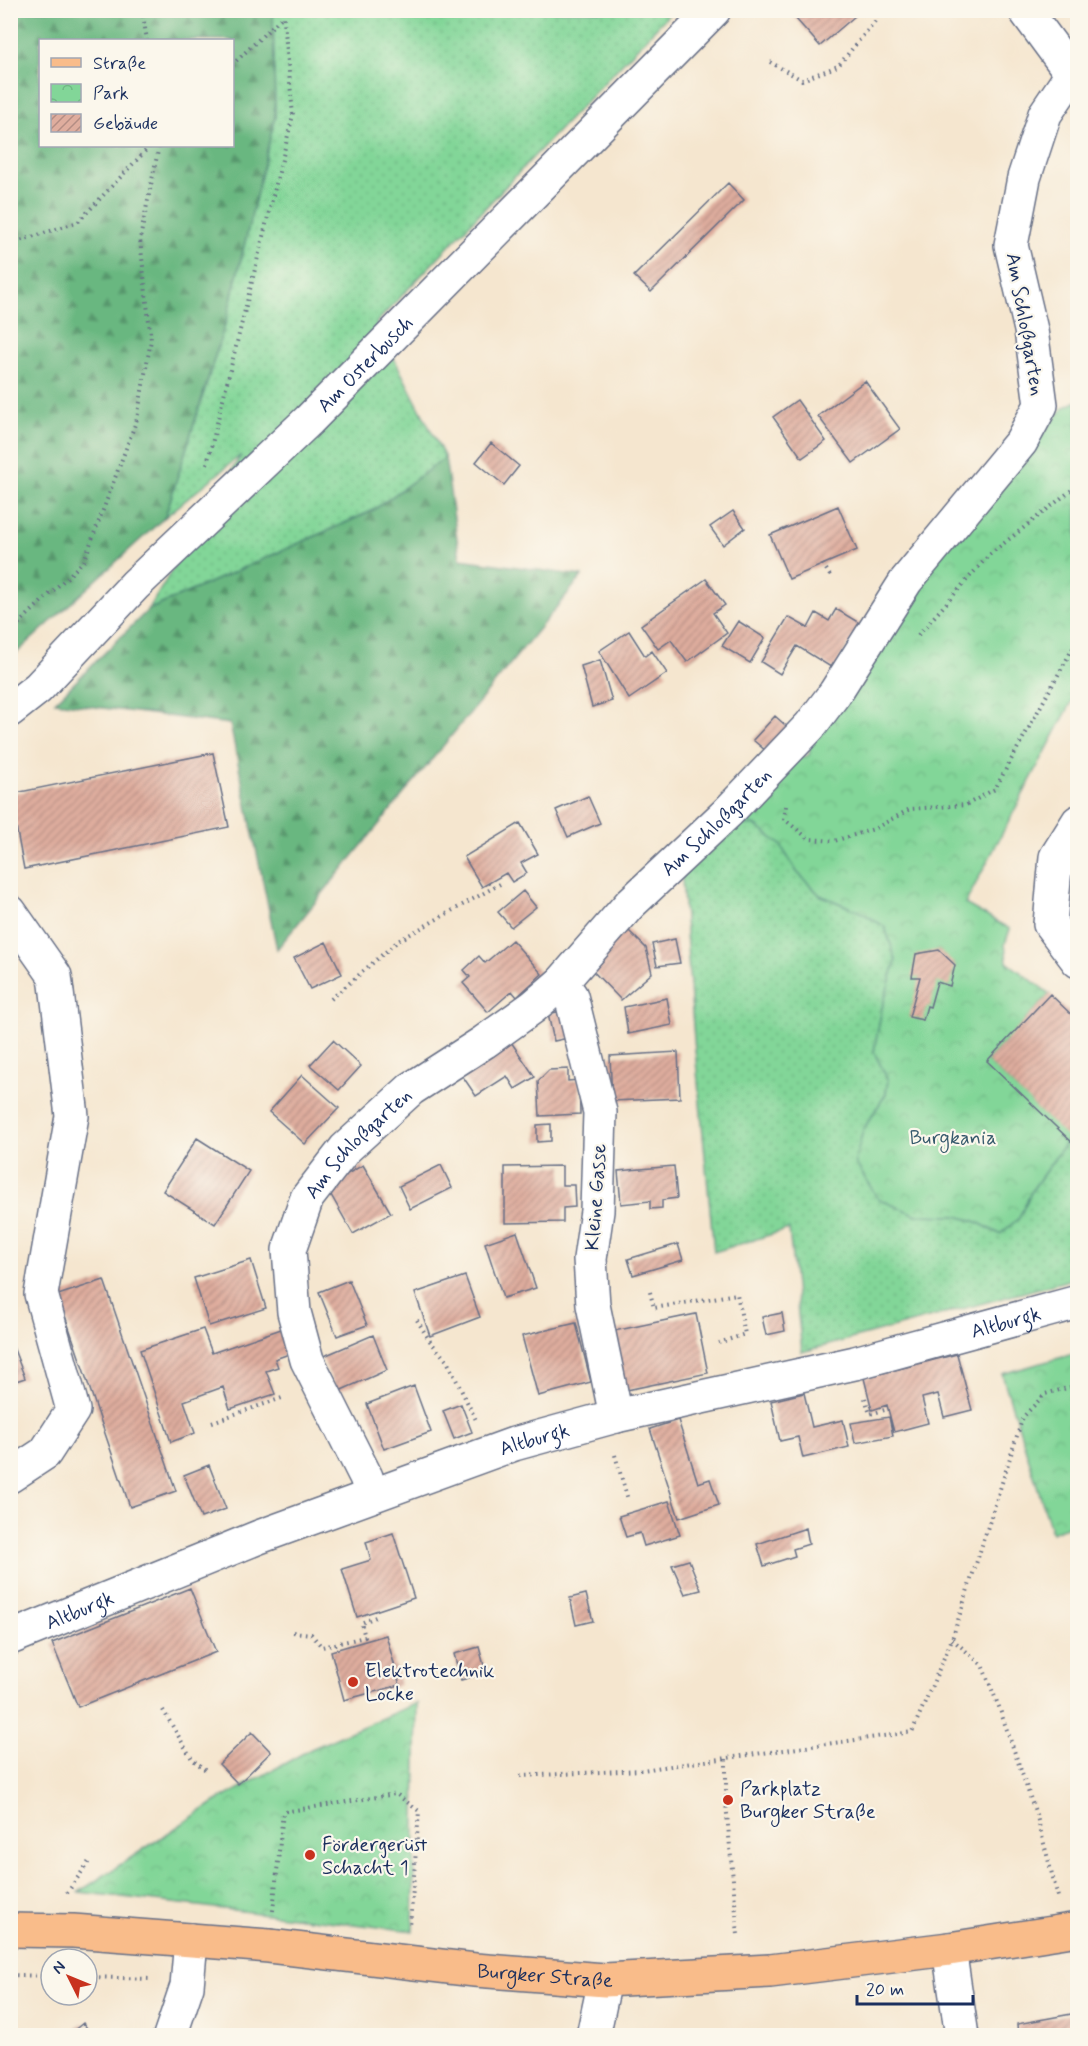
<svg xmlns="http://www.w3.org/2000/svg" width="1088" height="2046" viewBox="0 0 1088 2046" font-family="Mynerve,sans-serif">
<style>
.grass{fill:url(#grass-dots);stroke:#4e827b;stroke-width:1.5}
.forest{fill:url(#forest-firs);stroke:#42736f;stroke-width:1.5;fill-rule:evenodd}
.park{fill:url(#park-crowns);stroke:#4e827b;stroke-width:1.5}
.building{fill:url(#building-hatch)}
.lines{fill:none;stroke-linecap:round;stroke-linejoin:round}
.minor-casing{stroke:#676f86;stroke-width:36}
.major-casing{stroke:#676f86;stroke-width:36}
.path{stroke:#676f86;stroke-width:4;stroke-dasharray:1.5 4.5;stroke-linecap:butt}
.minor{stroke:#fff;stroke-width:33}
.major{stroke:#f9bc8a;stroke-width:33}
.poi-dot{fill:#c8321e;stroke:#fbf7ec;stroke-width:2}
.labels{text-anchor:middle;stroke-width:4.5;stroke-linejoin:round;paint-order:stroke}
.street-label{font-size:20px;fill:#1b2f5e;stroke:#fbf7ec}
.park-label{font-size:20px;fill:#35596c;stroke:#fbf7ec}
.poi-label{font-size:20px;fill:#1b2f5e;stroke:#fbf7ec;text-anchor:start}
</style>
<defs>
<pattern id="grass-dots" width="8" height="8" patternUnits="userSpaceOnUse" patternTransform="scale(1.5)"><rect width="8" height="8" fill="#82d698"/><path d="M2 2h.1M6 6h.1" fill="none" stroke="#70b885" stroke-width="1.8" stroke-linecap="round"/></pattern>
<pattern id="forest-firs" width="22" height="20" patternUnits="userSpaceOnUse" patternTransform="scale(1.5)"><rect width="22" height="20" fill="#69b780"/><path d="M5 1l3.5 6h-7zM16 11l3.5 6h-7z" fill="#56956c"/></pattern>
<pattern id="park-crowns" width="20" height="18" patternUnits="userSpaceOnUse" patternTransform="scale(1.5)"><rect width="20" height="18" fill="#82d698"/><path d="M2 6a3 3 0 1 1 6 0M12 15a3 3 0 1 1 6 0" fill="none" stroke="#70b885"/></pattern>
<pattern id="building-hatch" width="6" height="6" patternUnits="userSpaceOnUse" patternTransform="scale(1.5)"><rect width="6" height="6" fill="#dfad9e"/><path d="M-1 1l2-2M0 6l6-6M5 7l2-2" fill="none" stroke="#b48d84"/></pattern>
</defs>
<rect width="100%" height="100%" fill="#fbf7ec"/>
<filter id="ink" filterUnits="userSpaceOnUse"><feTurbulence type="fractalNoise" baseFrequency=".0167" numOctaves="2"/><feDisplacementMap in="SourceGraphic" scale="12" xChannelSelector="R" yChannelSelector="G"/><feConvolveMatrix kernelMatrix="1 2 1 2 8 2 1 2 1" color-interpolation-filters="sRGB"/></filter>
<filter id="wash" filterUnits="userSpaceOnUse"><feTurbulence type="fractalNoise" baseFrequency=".008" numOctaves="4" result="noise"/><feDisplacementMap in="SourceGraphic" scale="24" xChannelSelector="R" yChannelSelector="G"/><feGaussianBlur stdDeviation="1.35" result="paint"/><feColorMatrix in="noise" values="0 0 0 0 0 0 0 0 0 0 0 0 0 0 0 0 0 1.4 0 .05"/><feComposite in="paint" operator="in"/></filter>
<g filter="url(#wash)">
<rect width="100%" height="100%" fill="#f5e6cf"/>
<!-- grass -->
<path class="grass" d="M 273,11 L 672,11 L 376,323 L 445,458 L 372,511 L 148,610 L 241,455 L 165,517 L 226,321 L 275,117 Z
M 726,825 L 755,825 L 780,844 L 797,872 L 820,895 L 863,913 L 885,926 L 896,960 L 882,1008 L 874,1052 L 888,1080 L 886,1094 L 863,1130 L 856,1162 L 878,1199 L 917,1215 L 957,1216 L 975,1221 L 1000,1234 L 1019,1218 L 1032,1190 L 1069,1138 L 1077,1147 L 1077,1278 L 802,1352 L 789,1229 L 714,1252 L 694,1039 L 681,866 Z"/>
<!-- forest -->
<path class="forest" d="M 11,10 L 273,11 L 275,117 L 226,321 L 165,517 L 11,658 ZM 40,40 L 232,40 L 232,146 L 40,146 Z
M 445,458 L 460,559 L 582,576 L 277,949 L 230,724 L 55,702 L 148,610 L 372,511 Z"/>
<!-- park -->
<path class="park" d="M 1077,401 L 1077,692 L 965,904 L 1010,929 L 1005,944 L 1007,962 L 1050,994 L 987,1061 L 1069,1138 L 1032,1190 L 1019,1218 L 1000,1234 L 975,1221 L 957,1216 L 917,1215 L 878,1199 L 855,1162 L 863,1130 L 886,1094 L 888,1080 L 874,1052 L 882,1008 L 896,960 L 885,927 L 863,913 L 820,895 L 797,872 L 780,844 L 755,825 L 726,825 L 758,802 L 765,800 L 768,793 L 799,755 L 804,757 L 809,755 L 810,750 L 807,745 L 854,689 L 859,688 L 860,682 L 921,576 L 1013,471 L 1063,408 Z
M 1077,1353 L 1077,1522 L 1052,1533 L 1002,1374 Z
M 417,1703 L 413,1931 L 79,1892 L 215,1802 L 311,1749 Z"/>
<g id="blocks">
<!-- building -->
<path class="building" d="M 788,10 L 850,10 L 855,16 L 820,46 Z
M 728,183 L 744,200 L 651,292 L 634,276 Z
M 865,381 L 900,429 L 853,463 L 818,416 Z
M 797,400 L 826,441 L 802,458 L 773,417 Z
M 491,443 L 519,466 L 504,485 L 476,462 Z
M 838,506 L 857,550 L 789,579 L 770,535 Z
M 733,511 L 745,528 L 723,545 L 710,527 Z
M 706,579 L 725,605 L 713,613 L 727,633 L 687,662 L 671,640 L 658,649 L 641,625 Z
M 836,609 L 861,624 L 834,669 L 797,646 L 780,674 L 761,662 L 788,617 L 808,628 L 816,613 L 829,621 Z
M 738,621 L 765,638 L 750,663 L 722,646 Z
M 629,631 L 645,656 L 652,651 L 667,673 L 629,699 L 599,651 Z
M 600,660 L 612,701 L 592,707 L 581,666 Z
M 775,716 L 793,732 L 772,756 L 753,740 Z
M 213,753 L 229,827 L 24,869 L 10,794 Z
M 588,796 L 600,823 L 568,837 L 556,810 Z
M 520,823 L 538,854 L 521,863 L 527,873 L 512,882 L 506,873 L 482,887 L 464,857 Z
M 523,891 L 536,907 L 511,927 L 498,912 Z
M 627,929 L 646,948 L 652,973 L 621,1000 L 587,965 Z
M 675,939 L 680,963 L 657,966 L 652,944 Z
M 512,940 L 542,974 L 517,997 L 512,991 L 488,1012 L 463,983 L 470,977 L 464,970 L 479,956 L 485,963 Z
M 326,942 L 342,974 L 310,989 L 294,958 Z
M 939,950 L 955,965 L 950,986 L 937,982 L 930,1007 L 927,1006 L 923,1020 L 909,1017 L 920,977 L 912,977 L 916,954 Z
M 1050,994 L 1077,1020 L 1077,1147 L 987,1061 Z
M 667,998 L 672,1025 L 628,1034 L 624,1007 Z
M 566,1010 L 573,1037 L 554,1041 L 548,1014 Z
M 509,1039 L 535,1077 L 515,1089 L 507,1076 L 476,1096 L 459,1071 Z
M 333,1040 L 361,1066 L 339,1090 L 310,1065 Z
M 678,1052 L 680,1098 L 612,1101 L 610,1056 Z
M 568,1069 L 568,1081 L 579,1080 L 580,1114 L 540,1116 L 538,1081 L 549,1070 Z
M 302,1075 L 339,1108 L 305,1144 L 269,1112 Z
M 551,1124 L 551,1141 L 537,1142 L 537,1125 Z
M 197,1138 L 249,1171 L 215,1224 L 163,1191 Z
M 363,1165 L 391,1213 L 353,1234 L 326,1186 Z
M 441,1165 L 452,1188 L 410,1209 L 399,1186 Z
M 562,1166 L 562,1185 L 574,1185 L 575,1207 L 563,1208 L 563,1222 L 505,1223 L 505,1167 Z
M 674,1166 L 677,1198 L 662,1200 L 662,1208 L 650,1209 L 650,1201 L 621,1204 L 618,1171 Z
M 517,1232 L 536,1288 L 503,1298 L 485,1243 Z
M 678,1244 L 683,1260 L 633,1275 L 628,1259 Z
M 251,1260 L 266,1308 L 209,1326 L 194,1278 Z
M 465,1276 L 480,1317 L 430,1336 L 415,1293 Z
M 104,1280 L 176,1491 L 130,1507 L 58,1295 Z
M 349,1280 L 367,1325 L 337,1336 L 319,1292 Z
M 782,1313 L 785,1331 L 766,1335 L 762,1317 Z
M 696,1314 L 708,1373 L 622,1391 L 609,1332 Z
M 576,1323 L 591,1382 L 538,1396 L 522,1336 Z
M 284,1328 L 292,1353 L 275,1359 L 278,1367 L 266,1371 L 275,1394 L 230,1409 L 223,1387 L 184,1401 L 195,1433 L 171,1442 L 140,1350 L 203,1329 L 212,1353 Z
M 373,1335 L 387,1370 L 337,1392 L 322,1357 Z
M 10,1339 L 25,1378 L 10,1383 Z
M 957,1354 L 972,1410 L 944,1417 L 938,1394 L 922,1398 L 928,1423 L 894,1432 L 887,1405 L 872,1410 L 864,1378 Z
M 414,1386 L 431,1432 L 384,1449 L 367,1404 Z
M 804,1393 L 812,1427 L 843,1420 L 849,1447 L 803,1458 L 798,1437 L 780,1441 L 771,1401 Z
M 461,1404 L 472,1432 L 454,1439 L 443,1411 Z
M 889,1417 L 893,1436 L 855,1443 L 851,1423 Z
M 678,1420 L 698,1483 L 710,1479 L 719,1505 L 679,1518 L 650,1429 Z
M 209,1465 L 226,1509 L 201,1518 L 184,1475 Z
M 669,1501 L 680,1535 L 644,1546 L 640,1533 L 626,1537 L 619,1516 Z
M 806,1528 L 809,1544 L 793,1549 L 795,1556 L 764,1566 L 757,1544 Z
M 393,1533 L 414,1598 L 357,1617 L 342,1569 L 371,1560 L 366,1542 Z
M 689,1560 L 701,1590 L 685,1594 L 672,1565 Z
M 190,1588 L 216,1652 L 78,1707 L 52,1643 Z
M 586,1594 L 593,1621 L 576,1625 L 570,1598 Z
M 386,1635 L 400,1685 L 344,1700 L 331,1651 Z
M 479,1647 L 486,1673 L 461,1680 L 454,1654 Z
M 252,1732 L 271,1752 L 238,1784 L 219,1764 Z
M 1077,2013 L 1077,2036 L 1018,2036 L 1017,2024 Z
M 83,2023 L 93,2036 L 67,2036 Z"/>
</g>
</g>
<g filter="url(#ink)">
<use href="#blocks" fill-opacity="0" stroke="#676f86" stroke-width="1.5"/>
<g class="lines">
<defs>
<g id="minor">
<path d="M 1025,10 L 1072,74"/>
<path id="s1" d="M 10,710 L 38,688 L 135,585 L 309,420 L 714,10"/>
<path d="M 1078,822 L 1056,857 L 1050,924 L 1078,961"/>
<path d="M 10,912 L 55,976 L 72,1116 L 41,1294 L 73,1410 L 45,1453 L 10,1476"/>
<path d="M 561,983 L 571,996 L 600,1112 L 597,1211 L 590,1259 L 593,1305 L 616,1416"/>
<path id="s2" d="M 372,1495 L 366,1477 L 307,1360 L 294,1312 L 289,1250 L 307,1198 L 345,1149 L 411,1089 L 484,1042 L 533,1007 L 561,983 L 630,904 L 727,813 L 810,726 L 835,693 L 906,581 L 1021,442 L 1041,405 L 1031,330 L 1011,245 L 1024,178 L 1045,114 L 1072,74"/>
<path id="s3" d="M 10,1638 L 259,1537 L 514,1444 L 616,1416 L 855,1363 L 1078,1302"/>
<path d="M 949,1949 L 962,2036"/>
<path d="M 170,2036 L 187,1986 L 191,1940"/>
<path d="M 593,2036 L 605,1980"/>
</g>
<g id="major">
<path id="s4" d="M 10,1930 L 73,1931 L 269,1946 L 475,1970 L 605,1980 L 770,1971 L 949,1949 L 1078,1929"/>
</g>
</defs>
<!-- minor casing -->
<use href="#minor" class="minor-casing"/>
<!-- major casing -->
<use href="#major" class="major-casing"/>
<!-- path -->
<path class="path" d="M 142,10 L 147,40
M 770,62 L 802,80 L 838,66 L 876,20 L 877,10
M 232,65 L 282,17
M 10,244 L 78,222 L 150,146
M 207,464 L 293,115 L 283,10
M 823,564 L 832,579
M 10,632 L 84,561 L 137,419 L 151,340 L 140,239 L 159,146
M 918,635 L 989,555 L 1078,485
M 786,806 L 784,819 L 809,839 L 834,841 L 874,829 L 910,809 L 966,805 L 995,789 L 1078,639
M 331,999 L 398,941 L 500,884
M 650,1292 L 654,1308 L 737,1294 L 745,1334 L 719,1343
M 417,1320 L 430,1341 L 447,1361 L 476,1420
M 865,1398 L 870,1414 L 888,1409
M 212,1422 L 282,1398 L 281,1395
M 615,1455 L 628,1500
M 293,1632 L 311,1634 L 322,1647 L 365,1637 L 361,1623 L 378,1616
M 952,1639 L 982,1665 L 999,1707 L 1037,1817 L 1058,1897
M 163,1710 L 192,1759 L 207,1771
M 726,1759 L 726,1803 L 738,1935
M 520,1776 L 642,1770 L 912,1732 L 952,1639 L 1023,1417 L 1045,1394 L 1078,1385
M 67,1893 L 90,1860
M 273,1911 L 283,1812 L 396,1794 L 419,1811 L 410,1927
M 10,1975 L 51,1976
M 87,1977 L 152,1979"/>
<!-- minor -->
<use href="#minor" class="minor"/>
<!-- major -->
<use href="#major" class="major"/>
</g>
</g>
<!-- markers -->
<g class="poi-dot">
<circle cx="353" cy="1682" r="6"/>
<circle cx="728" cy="1800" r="6"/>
<circle cx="310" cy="1855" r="6"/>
</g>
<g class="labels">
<!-- street labels -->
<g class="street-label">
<text transform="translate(1026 324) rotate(80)" y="7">Am Schloßgarten</text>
<text dy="7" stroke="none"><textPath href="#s1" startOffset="496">Am Osterbusch</textPath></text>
<text dy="7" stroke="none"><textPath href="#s2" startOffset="876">Am Schloßgarten</textPath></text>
<text dy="7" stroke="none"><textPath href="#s2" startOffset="392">Am Schloßgarten</textPath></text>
<text transform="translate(595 1197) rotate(-86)" y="7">Kleine Gasse</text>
<text dy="7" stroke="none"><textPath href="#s3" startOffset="1047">Altburgk</textPath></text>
<text dy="7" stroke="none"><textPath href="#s3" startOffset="561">Altburgk</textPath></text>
<text dy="7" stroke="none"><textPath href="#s3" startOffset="75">Altburgk</textPath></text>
<text dy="7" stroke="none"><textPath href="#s4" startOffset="537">Burgker Straße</textPath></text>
</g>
<!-- park labels -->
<g class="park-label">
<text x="953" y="1144">Burgkania</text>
</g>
<!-- poi labels -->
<g class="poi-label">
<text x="365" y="1677">Elektrotechnik<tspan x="365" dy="23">Locke</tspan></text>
<text x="740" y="1795">Parkplatz<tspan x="740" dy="23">Burgker Straße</tspan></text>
<text x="322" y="1851">Fördergerüst<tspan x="322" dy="23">Schacht 1</tspan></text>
</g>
</g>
<!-- margin -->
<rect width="1088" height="2046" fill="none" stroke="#fbf7ec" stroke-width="36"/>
<!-- legend -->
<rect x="39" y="39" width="195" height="108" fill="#fbf7ec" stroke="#a1a7b3" stroke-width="1.5"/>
<rect x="51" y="58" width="30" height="9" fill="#f9bc8a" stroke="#a1a7b3" stroke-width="1.5"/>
<text x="93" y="69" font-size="18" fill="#1b2f5e">Straße</text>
<rect x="51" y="84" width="30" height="18" fill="url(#park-crowns)" stroke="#a1a7b3" stroke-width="1.5"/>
<text x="93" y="99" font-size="18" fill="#1b2f5e">Park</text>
<rect x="51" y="114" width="30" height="18" fill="url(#building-hatch)" stroke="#a1a7b3" stroke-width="1.5"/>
<text x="93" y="129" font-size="18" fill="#1b2f5e">Gebäude</text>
<!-- north arrow -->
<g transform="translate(69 1977) rotate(313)"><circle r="28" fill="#fbf7ec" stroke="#a1a7b3" stroke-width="1.5"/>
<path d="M0-4.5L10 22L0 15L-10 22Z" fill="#c8321e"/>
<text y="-9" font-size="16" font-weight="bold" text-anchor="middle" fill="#1b2f5e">N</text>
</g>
<!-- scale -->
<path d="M857 1995v9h116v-9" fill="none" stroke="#1b2f5e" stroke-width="3"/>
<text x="866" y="1995" font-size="18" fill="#1b2f5e" stroke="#fbf7ec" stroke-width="4.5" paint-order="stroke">20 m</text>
</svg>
